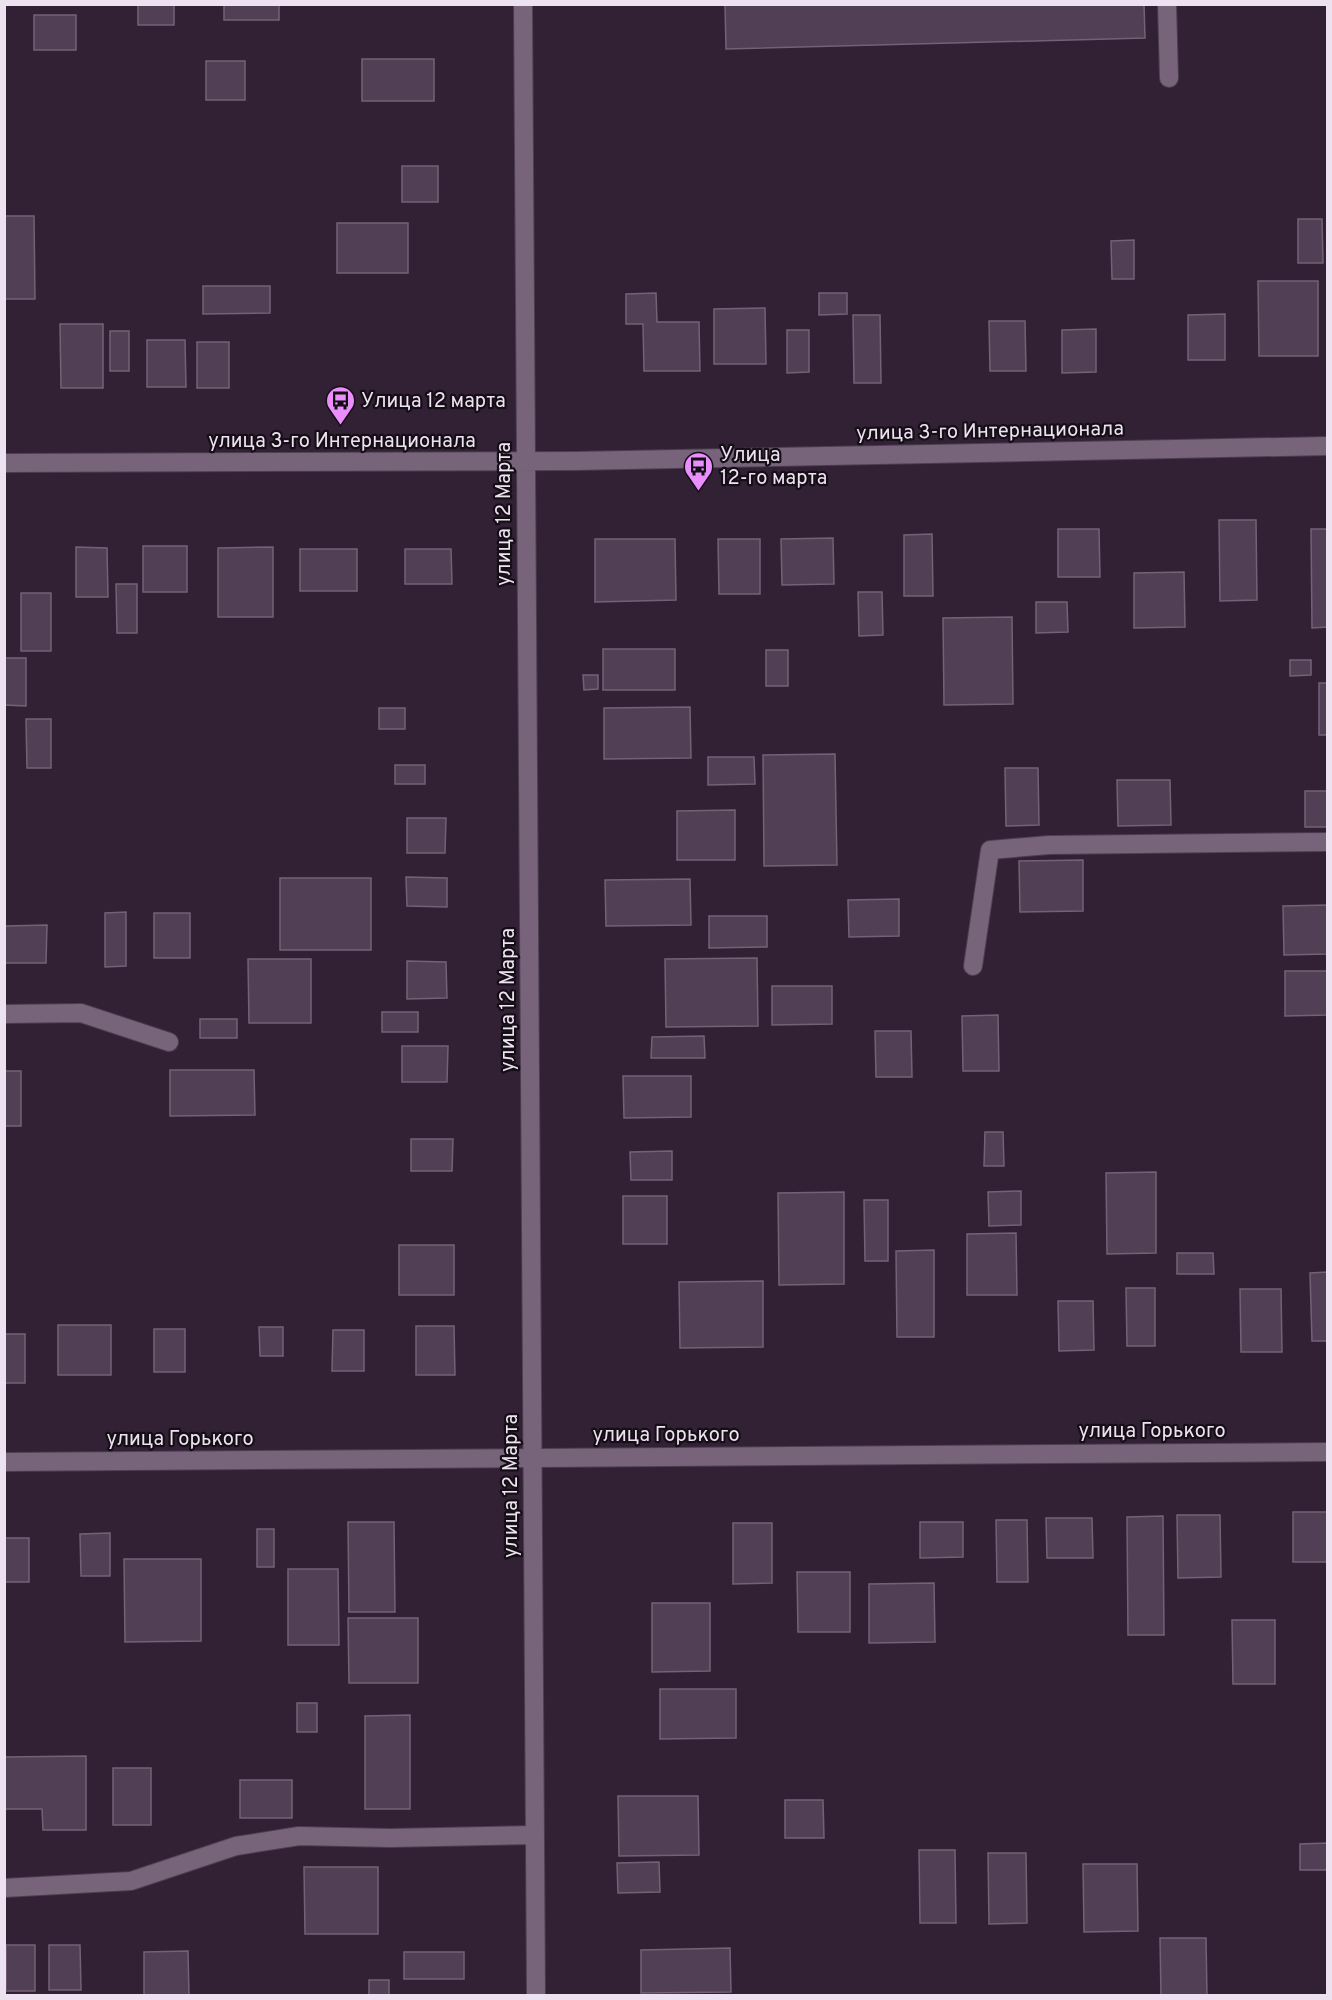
<svg xmlns="http://www.w3.org/2000/svg" width="1332" height="2000" viewBox="0 0 1332 2000" font-family="Overpass,sans-serif">
<style>
.building{fill:#513f55;stroke:#746178;stroke-width:1.5}
.lines{fill:none;stroke-linecap:round;stroke-linejoin:round}
.lane-casing{stroke:#4c3e4f;stroke-width:20}
.street-casing{stroke:#4c3e4f;stroke-width:20}
.secondary-casing{stroke:#4c3e4f;stroke-width:20}
.lane{stroke:#77647b;stroke-width:18}
.street{stroke:#77647b;stroke-width:18}
.secondary{stroke:#77647b;stroke-width:18}
.labels{text-anchor:middle;stroke-width:4.5;stroke-linejoin:round;paint-order:stroke}
.poi-label{font-size:20px;fill:#ede2ef;stroke:#150e17;text-anchor:start}
.street-label{font-size:20px;fill:#ede2ef;stroke:#150e17}
</style>
<rect width="100%" height="100%" fill="#322135"/>
<!-- building -->
<path class="building" d="M 138,4 L 174,4 L 174,25 L 138,25 Z
M 224,4 L 279,4 L 279,20 L 224,20 Z
M 725,4 L 1144,4 L 1145,38 L 726,49 Z
M 34,15 L 76,15 L 76,50 L 34,50 Z
M 362,59 L 434,59 L 434,101 L 362,101 Z
M 206,61 L 245,61 L 245,100 L 206,100 Z
M 402,166 L 438,166 L 438,202 L 402,202 Z
M 4,216 L 34,216 L 35,299 L 4,299 Z
M 1298,219 L 1322,219 L 1323,263 L 1298,263 Z
M 337,223 L 408,223 L 408,273 L 337,273 Z
M 1134,240 L 1134,279 L 1112,279 L 1111,241 Z
M 1258,281 L 1318,281 L 1318,356 L 1259,356 Z
M 203,286 L 270,286 L 270,313 L 203,314 Z
M 656,293 L 657,322 L 699,322 L 700,371 L 644,371 L 643,324 L 626,324 L 626,294 Z
M 819,293 L 847,293 L 847,314 L 819,315 Z
M 765,308 L 766,364 L 714,364 L 714,309 Z
M 1225,314 L 1225,360 L 1188,360 L 1188,315 Z
M 853,315 L 880,315 L 881,383 L 854,383 Z
M 989,321 L 1025,321 L 1026,371 L 990,371 Z
M 60,324 L 103,324 L 103,388 L 61,388 Z
M 1096,329 L 1096,372 L 1062,373 L 1062,330 Z
M 787,330 L 809,330 L 809,372 L 787,373 Z
M 110,331 L 129,331 L 129,371 L 110,371 Z
M 147,340 L 185,340 L 186,387 L 147,387 Z
M 197,342 L 229,342 L 229,388 L 197,388 Z
M 1219,520 L 1256,520 L 1257,600 L 1220,601 Z
M 1058,529 L 1099,529 L 1100,577 L 1058,577 Z
M 1311,529 L 1328,529 L 1328,627 L 1312,628 Z
M 932,534 L 933,596 L 904,596 L 904,535 Z
M 833,538 L 834,584 L 782,585 L 781,539 Z
M 595,539 L 675,539 L 676,600 L 595,602 Z
M 718,539 L 760,539 L 760,594 L 719,594 Z
M 143,546 L 187,546 L 187,592 L 143,592 Z
M 76,547 L 107,548 L 108,597 L 76,597 Z
M 273,547 L 273,617 L 218,617 L 218,548 Z
M 300,549 L 357,549 L 357,591 L 300,591 Z
M 405,549 L 451,549 L 452,584 L 405,584 Z
M 1184,572 L 1185,627 L 1134,628 L 1134,573 Z
M 116,584 L 137,584 L 137,633 L 117,633 Z
M 858,592 L 882,592 L 883,635 L 859,636 Z
M 21,593 L 51,593 L 51,651 L 21,651 Z
M 1036,602 L 1067,602 L 1068,632 L 1036,633 Z
M 1012,617 L 1013,704 L 944,705 L 943,618 Z
M 603,649 L 675,649 L 675,690 L 603,690 Z
M 766,650 L 788,650 L 788,686 L 766,686 Z
M 4,658 L 26,658 L 26,706 L 4,705 Z
M 1290,660 L 1311,660 L 1311,675 L 1290,676 Z
M 583,675 L 598,675 L 598,689 L 584,690 Z
M 1319,683 L 1328,683 L 1328,735 L 1319,735 Z
M 690,707 L 691,758 L 604,759 L 604,708 Z
M 379,708 L 405,708 L 405,729 L 379,729 Z
M 26,719 L 51,719 L 51,768 L 27,768 Z
M 835,754 L 837,865 L 764,866 L 763,755 Z
M 708,757 L 754,757 L 755,784 L 708,785 Z
M 395,765 L 425,765 L 425,784 L 395,784 Z
M 1005,768 L 1038,768 L 1039,825 L 1006,826 Z
M 1117,780 L 1170,780 L 1171,825 L 1118,826 Z
M 1305,791 L 1328,791 L 1328,827 L 1305,827 Z
M 735,810 L 735,860 L 677,860 L 677,811 Z
M 407,818 L 446,818 L 445,853 L 407,853 Z
M 1083,860 L 1083,911 L 1020,912 L 1019,861 Z
M 406,877 L 447,878 L 447,907 L 407,906 Z
M 280,878 L 371,878 L 371,950 L 280,950 Z
M 690,879 L 691,925 L 606,926 L 605,880 Z
M 899,899 L 899,936 L 849,937 L 848,900 Z
M 1328,905 L 1328,954 L 1284,955 L 1283,906 Z
M 126,912 L 126,966 L 105,967 L 105,913 Z
M 154,913 L 190,913 L 190,958 L 154,958 Z
M 709,916 L 767,916 L 767,947 L 709,948 Z
M 47,925 L 46,963 L 5,963 L 5,926 Z
M 757,958 L 758,1026 L 666,1027 L 665,959 Z
M 248,959 L 311,959 L 311,1023 L 249,1023 Z
M 407,961 L 446,962 L 447,998 L 407,999 Z
M 1285,971 L 1328,971 L 1328,1015 L 1285,1016 Z
M 772,986 L 832,986 L 832,1024 L 772,1025 Z
M 382,1012 L 418,1012 L 418,1032 L 382,1032 Z
M 998,1015 L 999,1071 L 963,1071 L 962,1016 Z
M 200,1019 L 237,1019 L 237,1038 L 200,1038 Z
M 875,1031 L 911,1031 L 912,1077 L 876,1077 Z
M 704,1036 L 705,1058 L 651,1058 L 652,1037 Z
M 402,1046 L 448,1046 L 447,1082 L 402,1082 Z
M 170,1070 L 254,1070 L 255,1115 L 170,1116 Z
M 4,1071 L 21,1071 L 21,1126 L 4,1126 Z
M 623,1076 L 691,1076 L 691,1117 L 624,1118 Z
M 985,1132 L 1003,1132 L 1004,1166 L 984,1166 Z
M 411,1139 L 453,1139 L 452,1171 L 411,1171 Z
M 672,1151 L 672,1180 L 631,1180 L 630,1152 Z
M 1156,1172 L 1156,1253 L 1107,1254 L 1106,1173 Z
M 1021,1191 L 1021,1225 L 989,1226 L 988,1192 Z
M 844,1192 L 844,1284 L 779,1285 L 778,1193 Z
M 623,1196 L 667,1196 L 667,1244 L 623,1244 Z
M 864,1200 L 888,1200 L 888,1261 L 865,1261 Z
M 1016,1233 L 1017,1295 L 967,1295 L 967,1234 Z
M 399,1245 L 454,1245 L 454,1295 L 399,1295 Z
M 934,1250 L 934,1337 L 897,1337 L 896,1251 Z
M 1177,1253 L 1213,1253 L 1214,1274 L 1177,1274 Z
M 1328,1272 L 1328,1341 L 1312,1341 L 1310,1273 Z
M 763,1281 L 763,1347 L 680,1348 L 679,1282 Z
M 1126,1288 L 1155,1288 L 1155,1346 L 1127,1346 Z
M 1240,1289 L 1281,1289 L 1282,1352 L 1241,1352 Z
M 1058,1301 L 1093,1301 L 1094,1350 L 1059,1351 Z
M 58,1325 L 111,1325 L 111,1375 L 58,1375 Z
M 416,1326 L 454,1326 L 455,1375 L 416,1375 Z
M 259,1327 L 283,1327 L 283,1356 L 260,1356 Z
M 154,1329 L 185,1329 L 185,1372 L 154,1372 Z
M 333,1330 L 364,1330 L 364,1371 L 332,1371 Z
M 4,1334 L 25,1334 L 25,1383 L 4,1383 Z
M 1293,1512 L 1328,1512 L 1328,1562 L 1293,1562 Z
M 1177,1515 L 1220,1515 L 1221,1577 L 1178,1578 Z
M 1163,1516 L 1164,1635 L 1128,1635 L 1127,1517 Z
M 1046,1518 L 1092,1518 L 1093,1558 L 1047,1558 Z
M 996,1520 L 1027,1520 L 1028,1582 L 997,1582 Z
M 348,1522 L 394,1522 L 395,1612 L 349,1612 Z
M 920,1522 L 963,1522 L 963,1557 L 920,1558 Z
M 733,1523 L 772,1523 L 772,1583 L 733,1584 Z
M 257,1529 L 274,1529 L 274,1567 L 257,1567 Z
M 110,1533 L 110,1576 L 81,1576 L 80,1534 Z
M 5,1538 L 29,1538 L 29,1582 L 4,1582 Z
M 124,1559 L 201,1559 L 201,1641 L 125,1642 Z
M 288,1569 L 338,1569 L 339,1645 L 288,1645 Z
M 797,1572 L 850,1572 L 850,1632 L 798,1632 Z
M 934,1583 L 935,1642 L 869,1643 L 869,1584 Z
M 652,1603 L 710,1603 L 710,1671 L 652,1672 Z
M 348,1618 L 418,1618 L 418,1683 L 349,1683 Z
M 1232,1620 L 1275,1620 L 1275,1684 L 1233,1684 Z
M 660,1689 L 736,1689 L 736,1738 L 660,1739 Z
M 297,1703 L 317,1703 L 317,1732 L 297,1732 Z
M 410,1715 L 410,1809 L 365,1809 L 365,1716 Z
M 86,1756 L 86,1830 L 43,1830 L 42,1809 L 4,1809 L 4,1757 Z
M 113,1768 L 151,1768 L 151,1825 L 113,1825 Z
M 240,1780 L 292,1780 L 292,1818 L 240,1818 Z
M 618,1796 L 698,1796 L 699,1855 L 619,1856 Z
M 785,1800 L 823,1800 L 824,1838 L 785,1838 Z
M 1328,1843 L 1328,1870 L 1300,1870 L 1300,1844 Z
M 919,1850 L 955,1850 L 956,1923 L 920,1923 Z
M 988,1853 L 1026,1853 L 1027,1923 L 989,1924 Z
M 659,1862 L 660,1892 L 618,1893 L 617,1863 Z
M 1083,1864 L 1137,1864 L 1138,1931 L 1084,1932 Z
M 304,1867 L 378,1867 L 378,1934 L 305,1934 Z
M 1160,1938 L 1206,1938 L 1207,1996 L 1161,1996 Z
M 6,1945 L 35,1945 L 35,1991 L 6,1991 Z
M 49,1945 L 80,1945 L 81,1990 L 49,1990 Z
M 730,1948 L 731,1992 L 641,1993 L 641,1950 Z
M 188,1951 L 189,1996 L 144,1996 L 144,1952 Z
M 404,1952 L 464,1952 L 464,1979 L 404,1979 Z
M 369,1980 L 389,1980 L 389,1996 L 369,1996 Z"/>
<g class="lines">
<defs>
<path id="lane" d="M 1167,4 L 1169,78
M 973,966 L 990,850 L 1049,845 L 1328,842
M 4,1014 L 81,1013 L 169,1042
M 4,1888 L 131,1881 L 236,1846 L 299,1836 L 390,1838 L 534,1835"/>
<path id="street" d="M 4,1462 L 1328,1452"/>
<path id="secondary" d="M 523,4 L 536,1996
M 4,463 L 575,461 L 1328,446"/>
</defs>
<!-- lane casing -->
<use href="#lane" class="lane-casing"/>
<!-- street casing -->
<use href="#street" class="street-casing"/>
<!-- secondary casing -->
<use href="#secondary" class="secondary-casing"/>
<!-- lane -->
<use href="#lane" class="lane"/>
<!-- street -->
<use href="#street" class="street"/>
<!-- secondary -->
<use href="#secondary" class="secondary"/>
</g>
<!-- icons -->
<defs>
<symbol id="bus-pin" viewBox="-11 -11 22 30"><path d="M0 17L-7.5 6A9.5 9.5 0 1 1 7.5 6Z" fill="#ea8dfd" stroke="#150e17"/><path d="M-5-6H5V4H4V6H2V4H-2V6H-4V4H-5ZM-3.5-4V0h7V-4ZM-3.5 1.2v1.5H-2V1.2ZM2 1.2v1.5H3.5V1.2Z" fill="#111"/></symbol>
</defs>
<g fill-rule="evenodd">
<use href="#bus-pin" x="324" y="384" width="33" height="45"/>
<use href="#bus-pin" x="682" y="450" width="33" height="45"/>
</g>
<g class="labels">
<!-- poi labels -->
<g class="poi-label">
<text x="361" y="407">Улица 12 марта</text>
<text x="720" y="461">Улица<tspan x="720" dy="23">12-го марта</tspan></text>
</g>
<!-- street labels -->
<g class="street-label">
<text transform="translate(990 430) rotate(-1)" y="7">улица 3-го Интернационала</text>
<text x="342" y="447">улица 3-го Интернационала</text>
<text transform="translate(503 514) rotate(-90)" y="7">улица 12 Марта</text>
<text transform="translate(507 1000) rotate(-90)" y="7">улица 12 Марта</text>
<text x="1152" y="1437">улица Горького</text>
<text x="666" y="1441">улица Горького</text>
<text x="180" y="1445">улица Горького</text>
<text transform="translate(510 1486) rotate(-90)" y="7">улица 12 Марта</text>
</g>
</g>
<!-- border -->
<rect width="1332" height="2000" fill="none" stroke="#ede2ef" stroke-width="12"/>
</svg>
